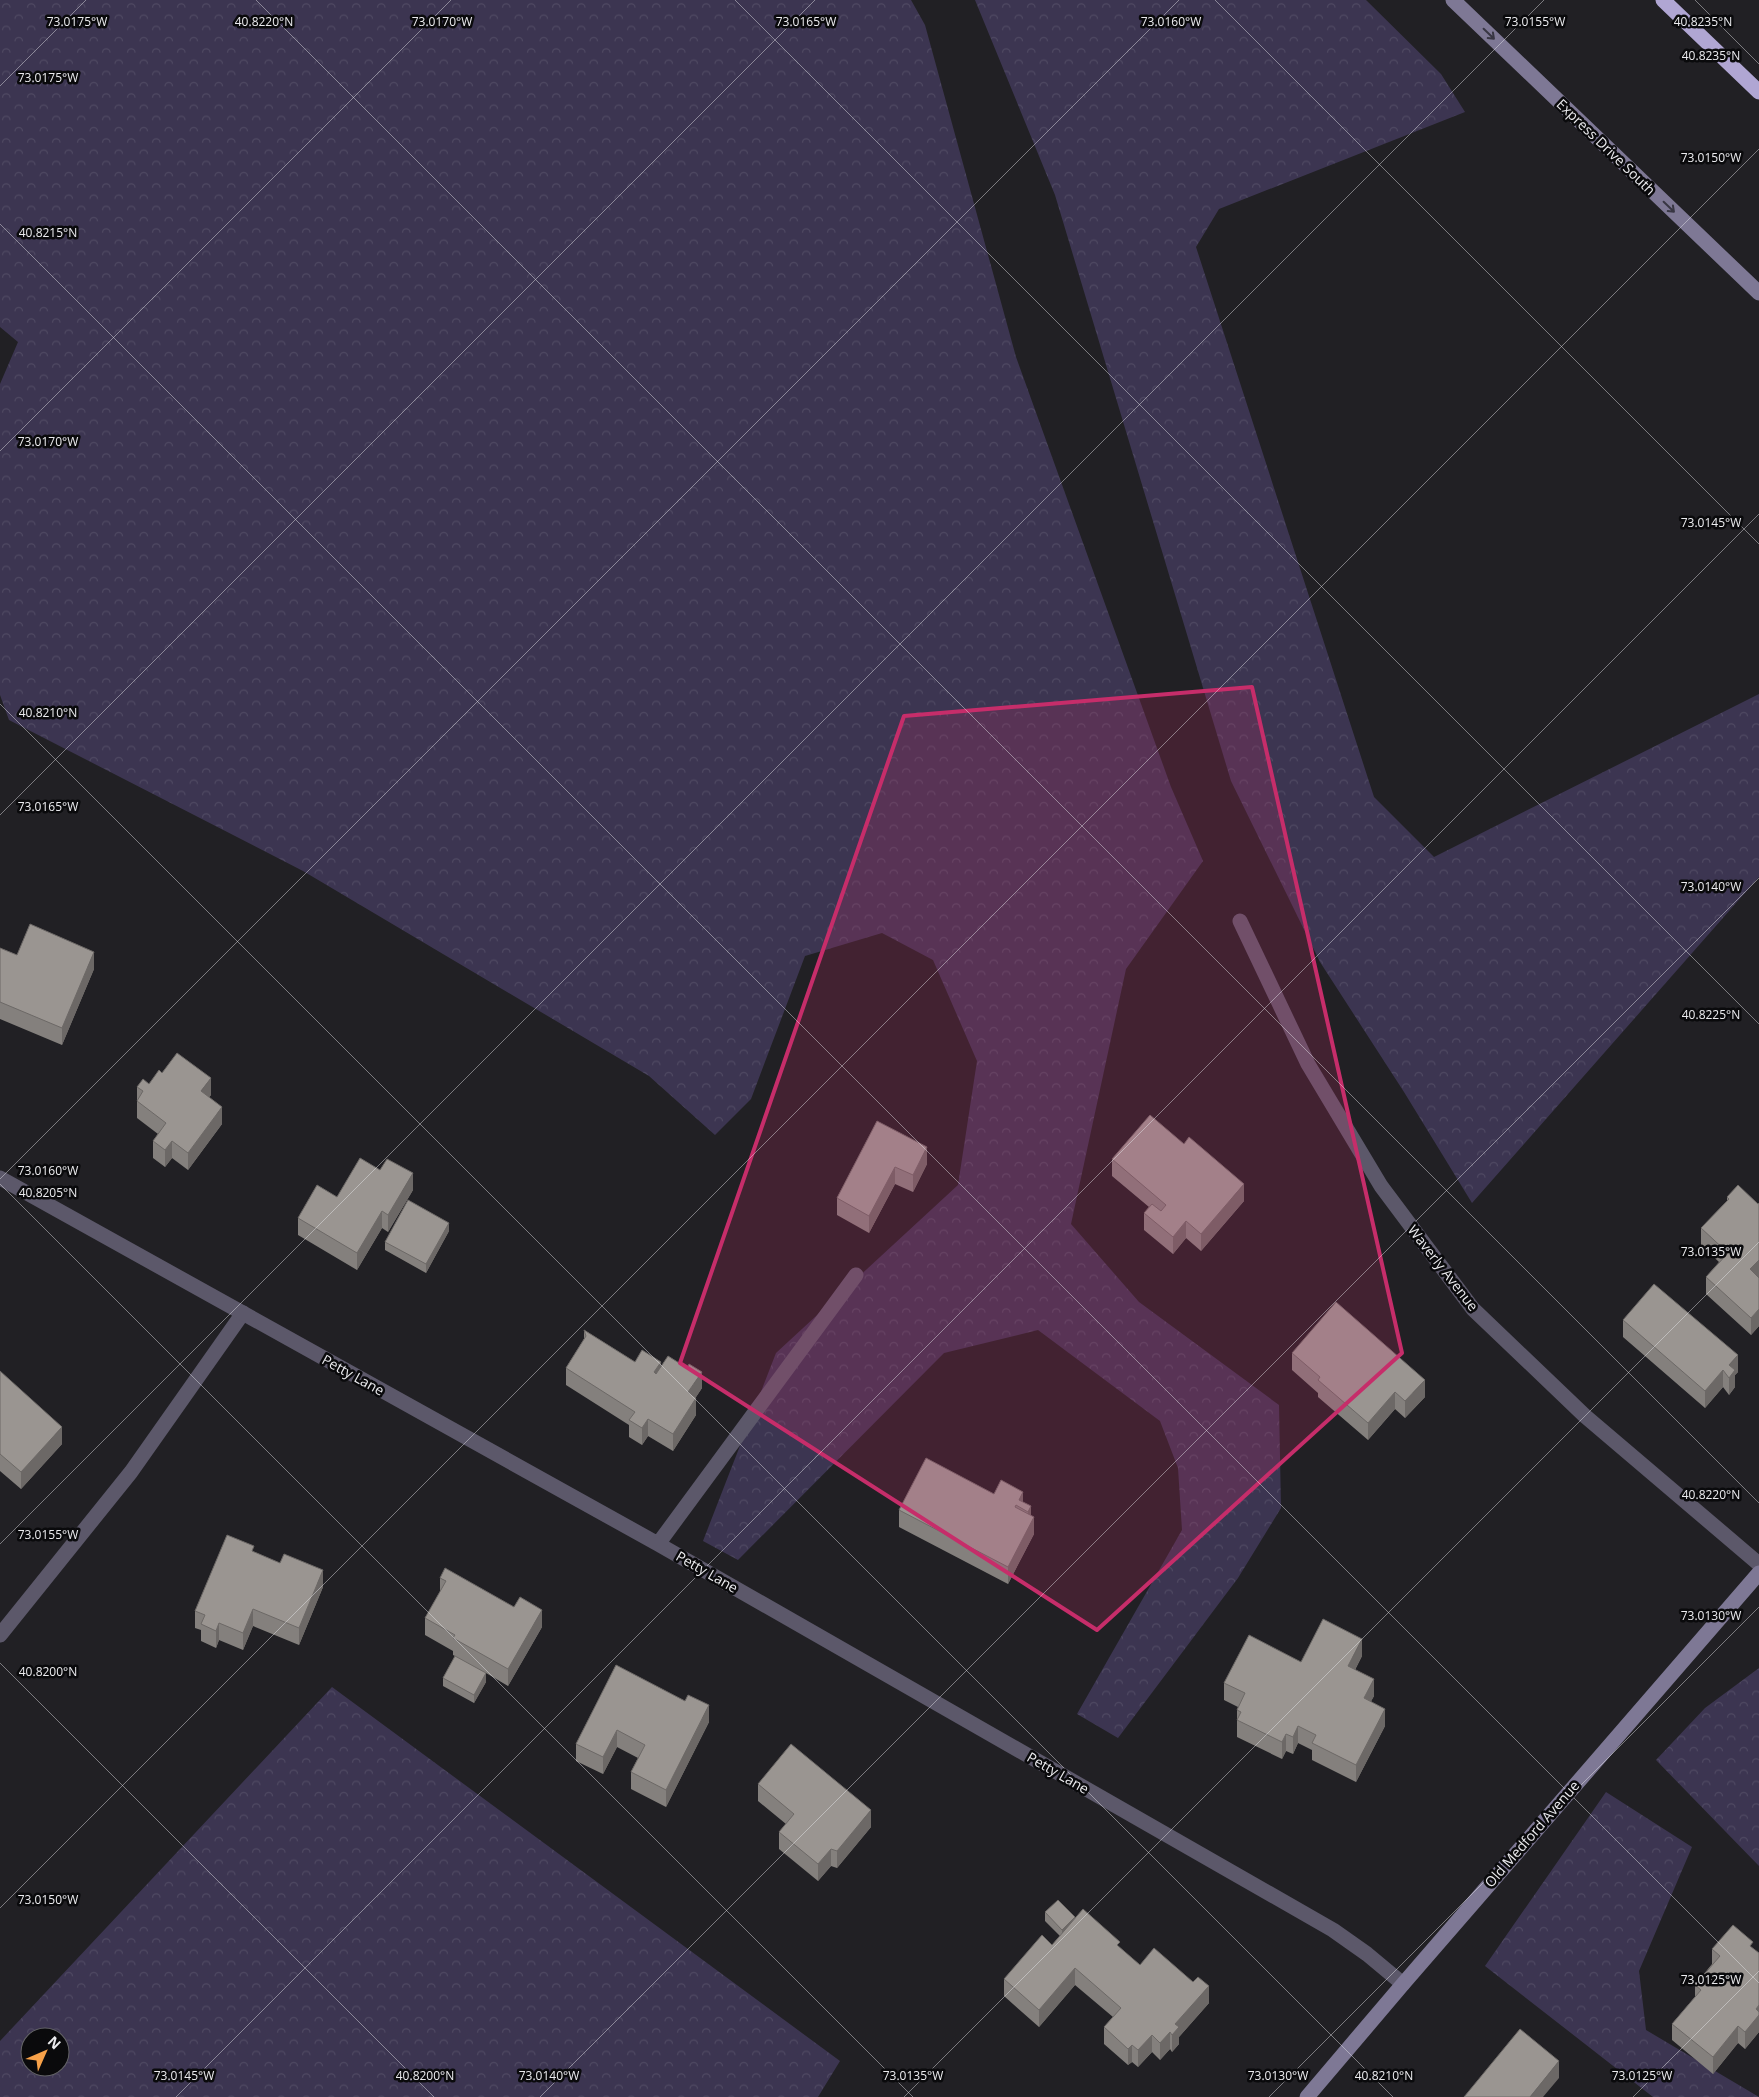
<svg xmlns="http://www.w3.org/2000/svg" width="1759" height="2097" viewBox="0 0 1759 2097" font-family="'Open Sans',sans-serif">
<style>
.forest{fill:url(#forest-crowns);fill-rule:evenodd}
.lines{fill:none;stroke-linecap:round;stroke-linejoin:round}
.lane{stroke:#5c586a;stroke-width:15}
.street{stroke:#5c586a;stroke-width:15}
.secondary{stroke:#7e7895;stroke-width:15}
.highway{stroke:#b0a6d3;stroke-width:15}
.wall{fill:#84807d}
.shaded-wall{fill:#6c6866}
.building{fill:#9a9591;stroke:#6c6866}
.oneway{stroke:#383643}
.marked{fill:#c62d6a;fill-opacity:0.2;stroke:#c62d6a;stroke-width:4;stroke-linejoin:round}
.ticks{fill:none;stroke:#ececef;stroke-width:1;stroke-opacity:0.45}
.labels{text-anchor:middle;stroke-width:5;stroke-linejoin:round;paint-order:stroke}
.street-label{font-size:14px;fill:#ececef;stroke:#0a0a0c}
.ticks-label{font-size:12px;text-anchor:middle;fill:#ececef;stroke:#0a0a0c;stroke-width:5;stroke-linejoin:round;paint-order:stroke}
</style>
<defs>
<pattern id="forest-crowns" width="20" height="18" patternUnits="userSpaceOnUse" patternTransform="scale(1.25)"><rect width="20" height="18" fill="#3c3551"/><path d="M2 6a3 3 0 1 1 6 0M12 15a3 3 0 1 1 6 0" fill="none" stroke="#4f4962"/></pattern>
</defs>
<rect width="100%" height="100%" fill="#212024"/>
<!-- forest -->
<path class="forest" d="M 0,0 L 911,0 L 925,25 L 1016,357 L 1171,787 L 1203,861 L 1126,969 L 1071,1224 L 1139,1302 L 1279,1405 L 1281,1508 L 1238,1578 L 1118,1738 L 1077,1714 L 1182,1530 L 1178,1468 L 1160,1421 L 1038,1330 L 944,1353 L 738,1560 L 703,1541 L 776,1353 L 958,1185 L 977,1061 L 933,960 L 882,933 L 805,956 L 751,1099 L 715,1135 L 649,1076 L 303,871 L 9,720 L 0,695 L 0,384 L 18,342 L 0,327 Z
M 975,0 L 1366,0 L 1441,74 L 1465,112 L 1219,209 L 1196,247 L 1374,797 L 1434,857 L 1759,694 L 1759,877 L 1472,1203 L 1404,1092 L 1320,962 L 1231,781 L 1055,195 Z
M 1759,1668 L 1759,1866 L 1656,1760 L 1705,1708 Z
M 332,1687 L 840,2061 L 818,2097 L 0,2097 L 0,2041 ZM 30,2037 L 60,2037 L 60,2067 L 30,2067 Z
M 1606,1792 L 1692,1847 L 1639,1971 L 1646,2030 L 1759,2097 L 1653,2097 L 1485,1966 Z"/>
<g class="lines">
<!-- lane -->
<path class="lane" d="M 0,1635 L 131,1472 L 243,1313"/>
<!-- street -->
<path class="street" d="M 1240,921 L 1308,1064 L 1381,1186 L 1473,1309 L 1585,1416 L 1759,1564
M 0,1178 L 658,1544 L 1333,1930 L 1367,1954 L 1403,1984
M 658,1544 L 856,1275"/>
<!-- secondary -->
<path class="secondary" d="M 1453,0 L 1759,293
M 1307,2097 L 1403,1984 L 1759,1573"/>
<!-- highway -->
<path class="highway" d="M 1663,0 L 1759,92"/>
</g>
<!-- wall -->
<path class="wall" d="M 0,948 L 17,955 L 94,969 L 62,1045 L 0,1019 Z
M 162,1073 L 211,1095 L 209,1097 L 222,1124 L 188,1170 L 172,1158 L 165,1167 L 153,1158 L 153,1141 L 158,1134 L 137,1118 L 137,1087 L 149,1084 Z
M 877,1121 L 927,1164 L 913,1192 L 895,1184 L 869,1233 L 837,1215 L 837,1198 Z
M 1112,1159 L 1244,1201 L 1201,1251 L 1186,1238 L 1173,1254 L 1144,1230 L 1144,1213 L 1149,1207 L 1112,1176 Z
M 413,1190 L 388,1232 L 382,1228 L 357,1270 L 298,1235 L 298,1218 L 337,1197 Z
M 1727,1197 L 1758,1204 L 1759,1203 L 1759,1326 L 1751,1335 L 1706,1294 L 1706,1277 L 1719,1262 L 1701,1245 L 1701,1228 L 1727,1201 Z
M 449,1231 L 426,1273 L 385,1250 L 385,1242 Z
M 1623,1320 L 1738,1372 L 1735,1375 L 1735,1387 L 1729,1395 L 1723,1387 L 1705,1408 L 1623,1337 Z
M 584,1330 L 635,1362 L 661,1367 L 702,1388 L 696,1397 L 696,1415 L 673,1451 L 648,1436 L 642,1445 L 629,1437 L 629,1425 L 566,1385 L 566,1368 L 584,1339 Z
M 1292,1353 L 1425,1397 L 1405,1418 L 1395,1409 L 1368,1440 L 1318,1397 L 1318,1393 L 1292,1370 Z
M 0,1371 L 62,1444 L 21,1489 L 0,1471 Z
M 994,1494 L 1023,1502 L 1031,1516 L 1034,1534 L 1008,1584 L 899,1527 L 899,1510 Z
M 254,1552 L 323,1587 L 299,1645 L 253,1626 L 243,1650 L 219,1640 L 216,1648 L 201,1641 L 201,1630 L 195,1628 L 195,1611 Z
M 440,1578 L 542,1627 L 508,1686 L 486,1673 L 486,1682 L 474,1703 L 443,1686 L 443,1678 L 455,1656 L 453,1655 L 453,1651 L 425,1635 L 425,1618 L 440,1592 Z
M 1362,1656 L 1355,1670 L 1374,1696 L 1371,1701 L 1385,1726 L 1356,1782 L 1312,1760 L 1312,1750 L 1298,1743 L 1293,1754 L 1286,1751 L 1282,1759 L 1237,1737 L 1237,1710 L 1238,1707 L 1224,1700 L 1224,1683 L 1301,1662 Z
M 616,1665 L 709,1722 L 666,1807 L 631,1789 L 631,1772 L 638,1758 L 617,1747 L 603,1774 L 576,1761 L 576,1744 Z
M 758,1784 L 871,1827 L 837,1868 L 831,1866 L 818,1881 L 779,1849 L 779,1832 L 786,1824 L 758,1801 Z
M 1045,1912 L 1075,1917 L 1120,1948 L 1140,1965 L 1209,2003 L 1179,2037 L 1179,2044 L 1172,2052 L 1170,2049 L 1160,2060 L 1152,2052 L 1138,2067 L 1132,2062 L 1128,2065 L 1104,2044 L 1104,2027 L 1113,2017 L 1075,1985 L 1039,2027 L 1004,1996 L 1004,1979 L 1052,1945 L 1060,1936 L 1045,1921 Z
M 1712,1949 L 1753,1949 L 1759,1953 L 1759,2032 L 1745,2049 L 1738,2043 L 1713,2074 L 1672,2040 L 1672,2024 L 1695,1997 L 1695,1985 L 1712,1964 Z"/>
<!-- shaded-wall -->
<path class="shaded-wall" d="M 94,952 L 94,969 L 62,1045 L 62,1028 Z
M 211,1078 L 211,1095 L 201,1108 L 201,1091 Z
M 222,1107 L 222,1124 L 188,1170 L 188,1153 Z
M 172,1141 L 172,1158 L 165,1167 L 165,1150 Z
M 927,1147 L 927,1164 L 913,1192 L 913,1175 Z
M 895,1167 L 895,1184 L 869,1233 L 869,1216 Z
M 413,1173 L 413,1190 L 388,1232 L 388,1215 Z
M 1244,1184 L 1244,1201 L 1201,1251 L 1201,1234 Z
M 382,1211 L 382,1228 L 357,1270 L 357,1253 Z
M 1186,1221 L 1186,1238 L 1173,1254 L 1173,1237 Z
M 449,1223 L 449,1231 L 426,1273 L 426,1264 Z
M 1759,1260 L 1759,1277 L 1750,1286 L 1750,1269 Z
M 1759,1309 L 1759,1326 L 1751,1335 L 1751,1318 Z
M 1738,1355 L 1738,1372 L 1735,1375 L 1735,1387 L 1729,1395 L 1729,1365 Z
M 661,1362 L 661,1379 L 654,1372 Z
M 1723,1370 L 1723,1387 L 1705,1408 L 1705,1391 Z
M 702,1372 L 702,1388 L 688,1409 L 688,1392 Z
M 1425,1380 L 1425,1397 L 1405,1418 L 1405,1401 Z
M 1395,1392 L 1395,1409 L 1368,1440 L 1368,1423 Z
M 696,1398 L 696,1415 L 673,1451 L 673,1434 Z
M 648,1419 L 648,1436 L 642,1445 L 642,1428 Z
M 62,1427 L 62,1444 L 21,1489 L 21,1472 Z
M 1023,1492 L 1023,1509 L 1019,1500 Z
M 1031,1506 L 1031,1522 L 1034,1517 L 1034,1534 L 1008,1584 L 1008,1567 L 1028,1528 L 1028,1512 Z
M 323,1570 L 323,1587 L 299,1645 L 299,1628 Z
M 253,1609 L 253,1626 L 243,1650 L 243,1633 Z
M 542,1610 L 542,1627 L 508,1686 L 508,1669 Z
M 219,1623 L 219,1640 L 216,1648 L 216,1631 Z
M 1362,1639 L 1362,1656 L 1348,1683 L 1348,1666 Z
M 486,1673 L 486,1682 L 474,1703 L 474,1695 Z
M 1374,1679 L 1374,1696 L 1364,1715 L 1364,1698 Z
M 709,1705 L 709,1722 L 666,1807 L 666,1790 Z
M 1385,1709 L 1385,1726 L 1356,1782 L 1356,1765 Z
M 1298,1726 L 1298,1743 L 1293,1754 L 1293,1737 Z
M 617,1730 L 617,1747 L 603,1774 L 603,1757 Z
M 1286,1734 L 1286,1751 L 1282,1759 L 1282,1742 Z
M 871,1810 L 871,1827 L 837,1868 L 837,1851 Z
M 831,1849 L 831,1866 L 818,1881 L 818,1864 Z
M 1075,1917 L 1062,1939 L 1062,1930 Z
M 1075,1968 L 1075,1985 L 1039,2027 L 1039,2010 Z
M 1209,1986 L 1209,2003 L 1179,2037 L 1179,2044 L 1172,2052 L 1172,2035 L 1175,2024 Z
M 1759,2005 L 1759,2032 L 1745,2049 L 1745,2032 L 1756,2009 Z
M 1738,2026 L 1738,2043 L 1713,2074 L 1713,2057 Z
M 1170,2032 L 1170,2049 L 1160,2060 L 1160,2043 Z
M 1152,2035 L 1152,2052 L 1138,2067 L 1138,2050 Z
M 1132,2045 L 1132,2062 L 1128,2065 L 1128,2049 Z
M 1559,2061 L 1559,2078 L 1543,2097 L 1530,2097 Z"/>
<!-- building -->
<path class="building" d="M 30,924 L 94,952 L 62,1028 L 0,1002 L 0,948 L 17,955 Z
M 177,1053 L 211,1078 L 201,1091 L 222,1107 L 188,1153 L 172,1141 L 165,1150 L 153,1141 L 166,1123 L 137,1101 L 143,1091 L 137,1087 L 143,1079 L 149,1084 L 159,1070 L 162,1073 Z
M 1150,1115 L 1184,1144 L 1189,1137 L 1244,1184 L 1201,1234 L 1186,1221 L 1173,1237 L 1144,1213 L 1152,1204 L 1161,1211 L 1166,1205 L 1112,1159 Z
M 877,1121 L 927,1147 L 913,1175 L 895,1167 L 869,1216 L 837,1198 Z
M 360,1158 L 380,1170 L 387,1159 L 413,1173 L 388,1215 L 382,1211 L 357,1253 L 298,1218 L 317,1185 L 337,1197 Z
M 1738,1185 L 1758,1204 L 1759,1203 L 1759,1260 L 1750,1269 L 1759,1278 L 1759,1309 L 1751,1318 L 1706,1277 L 1728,1253 L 1701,1228 L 1729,1199 L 1727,1197 Z
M 408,1200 L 449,1223 L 426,1264 L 385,1242 Z
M 1654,1284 L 1738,1355 L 1729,1365 L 1735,1370 L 1729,1378 L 1723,1370 L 1705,1391 L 1623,1320 Z
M 1336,1302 L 1425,1380 L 1405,1401 L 1395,1392 L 1368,1423 L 1318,1380 L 1320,1377 L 1292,1353 Z
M 584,1330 L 635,1362 L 642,1350 L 661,1362 L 654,1372 L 656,1374 L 668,1356 L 687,1368 L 689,1364 L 702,1372 L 688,1392 L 696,1398 L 673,1434 L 648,1419 L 642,1428 L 629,1420 L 635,1412 L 566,1368 L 586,1336 Z
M 0,1371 L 62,1427 L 21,1472 L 0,1454 Z
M 926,1458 L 994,1494 L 1001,1480 L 1023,1492 L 1019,1500 L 1031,1506 L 1028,1512 L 1016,1505 L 1015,1507 L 1034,1517 L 1008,1567 L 899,1510 Z
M 227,1535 L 254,1546 L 252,1551 L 280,1563 L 284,1554 L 323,1570 L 299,1628 L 253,1609 L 243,1633 L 219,1623 L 216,1631 L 201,1624 L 205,1615 L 195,1611 Z
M 445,1568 L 514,1607 L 520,1597 L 542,1610 L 508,1669 L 453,1638 L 455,1635 L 425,1618 L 446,1581 L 440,1578 Z
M 1323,1619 L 1362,1639 L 1348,1666 L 1374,1679 L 1364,1698 L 1385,1709 L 1356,1765 L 1312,1743 L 1316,1735 L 1298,1726 L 1293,1737 L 1286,1734 L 1282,1742 L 1237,1720 L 1241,1712 L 1237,1710 L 1245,1693 L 1224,1683 L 1249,1635 L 1301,1662 Z
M 455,1656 L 486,1673 L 474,1695 L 443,1678 Z
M 616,1665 L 685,1701 L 688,1695 L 709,1705 L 666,1790 L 631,1772 L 645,1745 L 617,1730 L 603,1757 L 576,1744 Z
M 791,1744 L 871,1810 L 837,1851 L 831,1849 L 818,1864 L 779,1832 L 794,1814 L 758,1784 Z
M 1058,1900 L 1075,1917 L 1062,1930 L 1045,1912 Z
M 1083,1909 L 1120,1942 L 1117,1945 L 1140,1965 L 1154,1948 L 1193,1982 L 1198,1977 L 1209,1986 L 1175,2024 L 1179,2027 L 1172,2035 L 1170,2032 L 1160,2043 L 1152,2035 L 1138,2050 L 1132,2045 L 1128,2049 L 1104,2027 L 1121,2008 L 1075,1968 L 1039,2010 L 1004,1979 L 1042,1935 L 1052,1945 Z
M 1733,1925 L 1753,1942 L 1750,1946 L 1759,1953 L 1759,2005 L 1756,2009 L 1759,2012 L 1759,2015 L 1745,2032 L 1738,2026 L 1713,2057 L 1672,2024 L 1701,1990 L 1695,1985 L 1720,1956 L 1712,1949 Z
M 1520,2029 L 1559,2061 L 1530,2097 L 1464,2097 Z"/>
<!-- one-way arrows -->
<defs><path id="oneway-shaft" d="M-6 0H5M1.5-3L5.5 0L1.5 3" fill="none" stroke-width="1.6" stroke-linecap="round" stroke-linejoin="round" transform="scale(1.25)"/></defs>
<g class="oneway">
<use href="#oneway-shaft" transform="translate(1489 34) rotate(44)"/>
<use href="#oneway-shaft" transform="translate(1669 207) rotate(44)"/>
</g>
<!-- marked area -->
<path class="marked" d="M 1252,687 L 1402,1353 L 1097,1630 L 680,1363 L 904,716 Z"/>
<!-- ticks -->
<path class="ticks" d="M 256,0 L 1759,1503M 735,0 L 1759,1024M 1215,0 L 1759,544M 1695,0 L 1759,64M 0,86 L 86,0M 0,224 L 1759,1983M 0,451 L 451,0M 0,704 L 1393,2097M 0,815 L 815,0M 0,1179 L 1179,0M 0,1184 L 913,2097M 0,1544 L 1544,0M 0,1663 L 434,2097M 0,1908 L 1759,149M 176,2097 L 1759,514M 540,2097 L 1759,878M 904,2097 L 1759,1242M 1269,2097 L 1759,1607M 1633,2097 L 1759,1971"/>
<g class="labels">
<!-- street labels -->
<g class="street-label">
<text transform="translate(1606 147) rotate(44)" y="5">Express Drive South</text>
<text transform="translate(1443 1268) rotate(52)" y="5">Waverly Avenue</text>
<text transform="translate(353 1375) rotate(29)" y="5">Petty Lane</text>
<text transform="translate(707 1572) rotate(30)" y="5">Petty Lane</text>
<text transform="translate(1058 1773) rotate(30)" y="5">Petty Lane</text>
<text transform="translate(1532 1834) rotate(-49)" y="5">Old Medford Avenue</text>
</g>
</g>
<g class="ticks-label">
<text x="77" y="26">73.0175°W</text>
<text x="264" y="26">40.8220°N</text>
<text x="442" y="26">73.0170°W</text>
<text x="806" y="26">73.0165°W</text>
<text x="1171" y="26">73.0160°W</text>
<text x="1535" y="26">73.0155°W</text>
<text x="1703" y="26">40.8235°N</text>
<text x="1711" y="60">40.8235°N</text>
<text x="48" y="82">73.0175°W</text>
<text x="1711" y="162">73.0150°W</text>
<text x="48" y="237">40.8215°N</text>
<text x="48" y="446">73.0170°W</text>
<text x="1711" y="527">73.0145°W</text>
<text x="48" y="717">40.8210°N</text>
<text x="48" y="811">73.0165°W</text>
<text x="1711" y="891">73.0140°W</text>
<text x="1711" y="1019">40.8225°N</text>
<text x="48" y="1175">73.0160°W</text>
<text x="48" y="1197">40.8205°N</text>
<text x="1711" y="1256">73.0135°W</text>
<text x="1711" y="1499">40.8220°N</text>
<text x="48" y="1539">73.0155°W</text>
<text x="1711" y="1620">73.0130°W</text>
<text x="48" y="1676">40.8200°N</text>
<text x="48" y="1904">73.0150°W</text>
<text x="1711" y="1984">73.0125°W</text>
<text x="184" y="2080">73.0145°W</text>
<text x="425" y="2080">40.8200°N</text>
<text x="549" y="2080">73.0140°W</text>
<text x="913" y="2080">73.0135°W</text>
<text x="1278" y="2080">73.0130°W</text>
<text x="1384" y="2080">40.8210°N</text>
<text x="1642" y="2080">73.0125°W</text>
</g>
<!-- north arrow -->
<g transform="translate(45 2052) rotate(45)"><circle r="24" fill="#0a0a0c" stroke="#646467"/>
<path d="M0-4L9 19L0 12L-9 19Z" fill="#f7a149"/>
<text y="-8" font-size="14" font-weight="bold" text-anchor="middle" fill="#ececef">N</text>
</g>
</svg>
